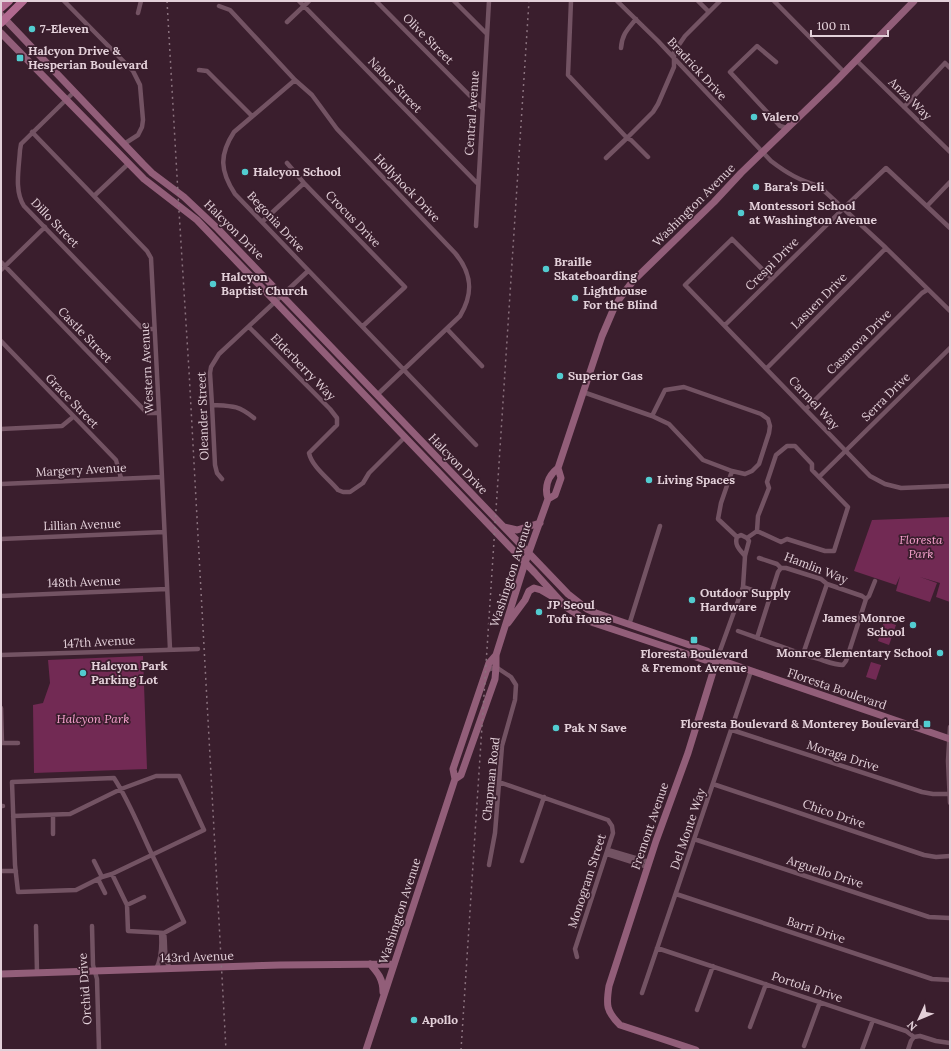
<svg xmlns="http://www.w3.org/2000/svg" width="951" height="1051" viewBox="0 0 951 1051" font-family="Lora,serif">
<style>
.green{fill:#722a54}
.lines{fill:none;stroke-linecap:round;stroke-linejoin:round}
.street{stroke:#735363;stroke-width:4.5}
.secondary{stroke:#925e79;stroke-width:7}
.primary{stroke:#b1698f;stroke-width:8}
.rail{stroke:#8a727e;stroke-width:1.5;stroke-dasharray:2 4;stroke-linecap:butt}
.poi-dot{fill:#52ccd0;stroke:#3a1e2d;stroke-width:1.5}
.labels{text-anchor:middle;stroke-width:3.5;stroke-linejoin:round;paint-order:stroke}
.poi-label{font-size:12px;font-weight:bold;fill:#e3d0d9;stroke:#3a1e2d;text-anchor:start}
.street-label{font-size:12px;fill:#e3d0d9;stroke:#3a1e2d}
.park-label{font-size:12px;font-style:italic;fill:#f8a3cf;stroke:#3a1e2d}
</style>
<rect width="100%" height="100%" fill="#3a1e2d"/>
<!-- green -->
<path class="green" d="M 950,517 L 950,602 L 936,597 L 940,583 L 920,577 L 937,583 L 930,602 L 896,591 L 900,576 L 896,585 L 854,571 L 872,520 Z
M 884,621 L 896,625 L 889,645 L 878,641 Z
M 143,656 L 147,769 L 34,773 L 33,705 L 43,703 L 50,683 L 48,660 Z
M 871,662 L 881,665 L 876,680 L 866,677 Z"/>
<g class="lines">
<!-- street -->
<path class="street" d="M 64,1 L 133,71 L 140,85 L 143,120 L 142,127 L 138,135 L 124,144
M 299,1 L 477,183
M 376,1 L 482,108
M 454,1 L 487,34
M 571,1 L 568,75 L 627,138 L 631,140 L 648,157
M 617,1 L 658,41 L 771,161 C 788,174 799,180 819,186 L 886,248 L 950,311
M 698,1 L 709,12
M 774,1 L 844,72
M 219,6 L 230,10 L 295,80 L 312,95 L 337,129 L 455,253 C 472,273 474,293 460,316 L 377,395
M 138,13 L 141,1
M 287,22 L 309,1
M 621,48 C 622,34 628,29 636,19
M 856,60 L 950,152
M 776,62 L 757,46 L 730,72 L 780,126 L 787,128
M 199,70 L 207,71 L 252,116
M 295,80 L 234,132 C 219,155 220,171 235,194 L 476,445
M 74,92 L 21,144 L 20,150 C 19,168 14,191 24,206 L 141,327 L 147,329 L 154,329
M 904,107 L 945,63 L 950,68
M 32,132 L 147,251 L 151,258 L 159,413 L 170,649
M 606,158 L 627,138 L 653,112 L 658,104 L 674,67 L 674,52 L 685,36 L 720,1
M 287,163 L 304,183 L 405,287 L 363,326
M 94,196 L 128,164
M 927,206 L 950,182
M 263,221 L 304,183
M 476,226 L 489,1
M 1,262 L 147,413 L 159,413
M 1,270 L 45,227
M 772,279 L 732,239 L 685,285 L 870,476 L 885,484 L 901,488 L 950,486
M 725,325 L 849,203 L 886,168 L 950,228
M 249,327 L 330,409 L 337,418 L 337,425 L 309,453 C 312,467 329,479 338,490 L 343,492 L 350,492 L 363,483 L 369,473 L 405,437
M 447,329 L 482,366
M 1,341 L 116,460 L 121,478
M 767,368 L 886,248
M 583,392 L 652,416 L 669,424 L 703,460 L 732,471 L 745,474 L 752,471 L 759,464 L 769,433 L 770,426 L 768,419 L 761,414 L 684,387 L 665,390 L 652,416
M 212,405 C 232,406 238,405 254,418
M 806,409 L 922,293 L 927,290
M 1,429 L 62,426 L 73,417
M 732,471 L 721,503 L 718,519 L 737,537
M 819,477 L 950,348
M 222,479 L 217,473 L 215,465 L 212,405 L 210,373 L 211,367 L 219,354 L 308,271
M 1,484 L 162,477
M 741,535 L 747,538 L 749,541 L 745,556 C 740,550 734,545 737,537 Z
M 747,538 L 757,531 L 758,516 L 769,488 L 767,482 L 776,455 L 787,446 L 795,446 L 812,464 L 812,470 L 848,507 L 834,551 L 825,551 L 787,539 L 781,542 L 757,531
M 1,539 L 164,532
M 759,558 L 777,564 L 781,568 L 786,568 L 821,579 L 827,584 L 862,596 L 866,599
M 743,587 L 771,596
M 1,596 L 167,589
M 629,625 L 660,526
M 738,631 L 811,657 C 822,659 832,665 843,665 L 846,661 L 866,599 L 869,596 L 875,581
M 757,638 L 778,572 L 781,568
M 803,654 L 827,584
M 1,655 L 198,649
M 717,659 L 743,587 L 745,556
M 487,670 L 496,667 L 511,677 L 516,685 L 515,700 L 502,746 L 495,833 L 489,865
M 1,708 L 2,743
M 950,727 L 948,761 L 950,803
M 732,730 L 922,792 L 933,794 L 950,794
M 1,743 L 18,743
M 499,782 L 608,820 L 612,826 L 613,833 L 575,949 L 577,957
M 713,784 L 924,855 L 936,857 L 950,856
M 1,806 L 3,806
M 53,815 L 53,834
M 13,816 L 70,814 L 121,789 L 156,776 L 179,776 L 204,830 L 112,874 L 102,877 L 76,890 L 18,892 L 15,865 L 12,782 L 114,778 C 131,804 142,835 156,863 L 184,922 L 164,933 L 128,931 L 127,905 L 112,874
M 694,839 L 929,917 L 950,918
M 608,850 L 649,862
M 607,854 L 648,867
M 94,861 L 102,877
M 522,861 L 544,797
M 1,871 L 16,871
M 98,879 L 105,893
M 676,894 L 932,979 L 950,980
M 127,905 L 144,897
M 36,926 L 37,973
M 92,926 L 93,965 L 97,979 L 99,1050
M 164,933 C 166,944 163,960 171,969
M 657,948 L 906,1031 L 914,1037 L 920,1036 L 936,1041 L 950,1043
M 156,969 C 162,958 162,946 161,933
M 642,993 L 751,671
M 697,1010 L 713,966
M 750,1027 L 766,984
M 804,1046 L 820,1002
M 862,1050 L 873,1020
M 908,1050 L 911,1041 L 914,1037"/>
<!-- secondary -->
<path class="secondary" d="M 1,15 L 143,164 L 152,173 L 184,197 L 218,229 L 568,594 L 587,609 L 596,613 L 707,651 L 717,659 L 950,739
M 1,33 L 144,179 L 197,220 L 535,573 L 566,607 L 581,617 L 594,623 L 705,660 L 717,659
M 548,499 C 544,487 548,476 558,468 L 602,336 L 614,308 L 620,298 L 633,281 L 714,202 L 741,173 L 834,83 L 914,1
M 504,527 L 517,530 L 540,523
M 508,623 L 525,600 L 529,591 L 534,588 L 541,590 L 553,597
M 455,779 L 461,775 L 495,679 L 496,667 L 496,655 L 525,563 L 548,499 L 555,495 L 561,478 L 558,468
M 370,964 C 378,973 383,979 383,992
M 1,974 L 280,965 L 394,964
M 366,1050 L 455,779 L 453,769 L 489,663 L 496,655
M 696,1050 L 620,1025 C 606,1011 606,1005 609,986 L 656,841 L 688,753 L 717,659"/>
<!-- primary -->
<path class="primary" d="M 1,8 L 9,1
M 1,23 L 23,1"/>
<!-- rail -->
<path class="rail" d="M 167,1 L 179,211 L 189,371 L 226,1050
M 461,1050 L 529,1"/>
</g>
<!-- markers -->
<g class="poi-dot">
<circle cx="32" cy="29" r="4"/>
<rect x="16" y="54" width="8" height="8" rx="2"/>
<circle cx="754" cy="117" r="4"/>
<circle cx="245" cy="172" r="4"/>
<circle cx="756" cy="187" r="4"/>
<circle cx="741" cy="213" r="4"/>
<circle cx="546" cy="269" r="4"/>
<circle cx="213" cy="284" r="4"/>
<circle cx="575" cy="298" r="4"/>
<circle cx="560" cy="376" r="4"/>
<circle cx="649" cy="480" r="4"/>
<circle cx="692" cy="600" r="4"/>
<circle cx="539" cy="612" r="4"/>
<circle cx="913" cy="625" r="4"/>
<rect x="690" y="636" width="8" height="8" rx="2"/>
<circle cx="940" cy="653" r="4"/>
<circle cx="83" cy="673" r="4"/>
<rect x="923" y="720" width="8" height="8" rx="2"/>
<circle cx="556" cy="728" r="4"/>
<circle cx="414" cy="1020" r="4"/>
</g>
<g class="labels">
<!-- poi labels -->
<g class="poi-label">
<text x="40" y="33">7-Eleven</text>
<text x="28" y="55">Halcyon Drive &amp;<tspan x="28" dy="14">Hesperian Boulevard</tspan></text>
<text x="762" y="121">Valero</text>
<text x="253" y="176">Halcyon School</text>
<text x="764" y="191">Bara’s Deli</text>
<text x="749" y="210">Montessori School<tspan x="749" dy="14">at Washington Avenue</tspan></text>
<text x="554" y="266">Braille<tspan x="554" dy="14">Skateboarding</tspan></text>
<text x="221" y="281">Halcyon<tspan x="221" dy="14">Baptist Church</tspan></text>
<text x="583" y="295">Lighthouse<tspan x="583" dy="14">For the Blind</tspan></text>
<text x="568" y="380">Superior Gas</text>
<text x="657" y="484">Living Spaces</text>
<text x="700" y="597">Outdoor Supply<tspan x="700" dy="14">Hardware</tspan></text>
<text x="547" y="609">JP Seoul<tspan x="547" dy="14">Tofu House</tspan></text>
<text x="905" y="622" text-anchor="end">James Monroe<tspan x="905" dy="14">School</tspan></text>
<text x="932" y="657" text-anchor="end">Monroe Elementary School</text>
<text x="694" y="658" text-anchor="middle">Floresta Boulevard<tspan x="694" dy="14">&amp; Fremont Avenue</tspan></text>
<text x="91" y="670">Halcyon Park<tspan x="91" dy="14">Parking Lot</tspan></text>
<text x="919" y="728" text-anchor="end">Floresta Boulevard &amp; Monterey Boulevard</text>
<text x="564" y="732">Pak N Save</text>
<text x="422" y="1024">Apollo</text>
</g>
<!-- street labels -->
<g class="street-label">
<text transform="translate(428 39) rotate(45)" y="4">Olive Street</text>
<text transform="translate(697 69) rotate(47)" y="4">Bradrick Drive</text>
<text transform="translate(395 85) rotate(46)" y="4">Nabor Street</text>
<text transform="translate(910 99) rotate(44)" y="4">Anza Way</text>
<text transform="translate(472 113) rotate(-86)" y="4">Central Avenue</text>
<text transform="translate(407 188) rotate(46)" y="4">Hollyhock Drive</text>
<text transform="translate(694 205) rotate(-45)" y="4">Washington Avenue</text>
<text transform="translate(353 219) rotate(46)" y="4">Crocus Drive</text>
<text transform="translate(276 222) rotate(47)" y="4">Begonia Drive</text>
<text transform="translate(55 223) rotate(46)" y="4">Dillo Street</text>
<text transform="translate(234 230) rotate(45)" y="4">Halcyon Drive</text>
<text transform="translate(772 264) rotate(-45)" y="4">Crespi Drive</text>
<text transform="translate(819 301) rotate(-45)" y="4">Lasuen Drive</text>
<text transform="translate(85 335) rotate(46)" y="4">Castle Street</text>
<text transform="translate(859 342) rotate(-45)" y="4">Casanova Drive</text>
<text transform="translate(303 367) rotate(46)" y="4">Elderberry Way</text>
<text transform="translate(147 368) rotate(-93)" y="4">Western Avenue</text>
<text transform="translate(886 397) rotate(-45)" y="4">Serra Drive</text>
<text transform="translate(72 401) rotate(46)" y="4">Grace Street</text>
<text transform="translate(814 403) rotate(47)" y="4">Carmel Way</text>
<text transform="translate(203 416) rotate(-92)" y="4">Oleander Street</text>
<text transform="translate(458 464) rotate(46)" y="4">Halcyon Drive</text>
<text transform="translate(81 470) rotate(-3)" y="4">Margery Avenue</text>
<text transform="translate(82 525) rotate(-2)" y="4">Lillian Avenue</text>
<text transform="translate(816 568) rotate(21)" y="4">Hamlin Way</text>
<text transform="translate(511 574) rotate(-72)" y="4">Washington Avenue</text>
<text transform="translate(84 582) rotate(-2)" y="4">148th Avenue</text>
<text transform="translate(99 642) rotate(-3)" y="4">147th Avenue</text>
<text transform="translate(837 689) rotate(19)" y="4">Floresta Boulevard</text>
<text transform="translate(843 756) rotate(18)" y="4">Moraga Drive</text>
<text transform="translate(491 779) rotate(-84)" y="4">Chapman Road</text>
<text transform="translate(834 814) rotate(19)" y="4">Chico Drive</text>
<text transform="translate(650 826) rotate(-71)" y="4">Fremont Avenue</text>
<text transform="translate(688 829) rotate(-71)" y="4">Del Monte Way</text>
<text transform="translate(825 872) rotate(18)" y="4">Arguello Drive</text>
<text transform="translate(587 881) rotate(-72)" y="4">Monogram Street</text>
<text transform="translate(400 911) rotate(-72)" y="4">Washington Avenue</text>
<text transform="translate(816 930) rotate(18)" y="4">Barri Drive</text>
<text transform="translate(197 957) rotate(-2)" y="4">143rd Avenue</text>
<text transform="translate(807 987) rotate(18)" y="4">Portola Drive</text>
<text transform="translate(85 989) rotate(-94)" y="4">Orchid Drive</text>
</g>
<!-- park labels -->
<g class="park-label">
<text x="921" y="544">Floresta<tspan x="921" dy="14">Park</tspan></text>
<text x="93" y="723">Halcyon Park</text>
</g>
</g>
<!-- border -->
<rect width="951" height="1051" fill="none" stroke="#e3d0d9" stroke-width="4"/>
<!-- north arrow -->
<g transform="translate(919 1019) rotate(226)" stroke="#3a1e2d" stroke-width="3" paint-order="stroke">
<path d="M0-3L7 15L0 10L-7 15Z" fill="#e3d0d9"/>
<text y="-6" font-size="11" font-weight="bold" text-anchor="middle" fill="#e3d0d9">N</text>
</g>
<!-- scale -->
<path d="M811 30v6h77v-6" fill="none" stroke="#e3d0d9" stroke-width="2"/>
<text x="817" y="30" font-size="12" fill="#e3d0d9" stroke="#3a1e2d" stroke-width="3" paint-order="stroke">100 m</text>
</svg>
